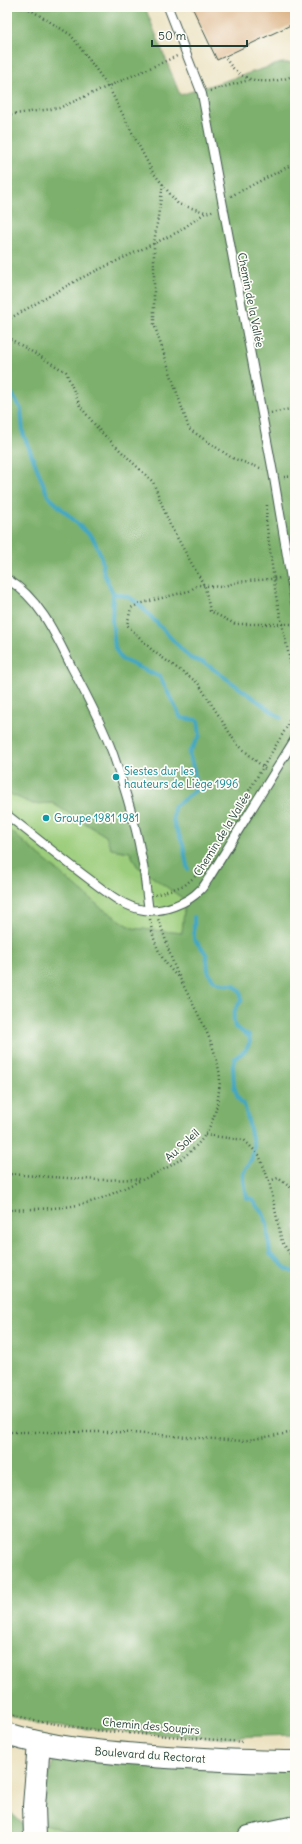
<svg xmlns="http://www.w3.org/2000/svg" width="302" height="1844" viewBox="0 0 302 1844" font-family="Delius,sans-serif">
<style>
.green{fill:#9ccd7c;stroke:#5e8558}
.forest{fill:#7db06c;stroke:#4e7650}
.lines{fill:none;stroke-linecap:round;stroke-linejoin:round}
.stream{stroke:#42a7c2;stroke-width:4}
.building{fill:#deb78c}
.lane-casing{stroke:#3e5649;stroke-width:10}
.secondary-casing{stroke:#3e5649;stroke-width:24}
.path{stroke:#3e5649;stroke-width:2.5;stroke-dasharray:1 3;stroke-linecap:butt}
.lane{stroke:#fff;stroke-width:8}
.secondary{stroke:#fff;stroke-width:22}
.culture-dot{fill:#0f9aa8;stroke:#fdfcf7;stroke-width:1.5}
.labels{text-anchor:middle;stroke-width:3.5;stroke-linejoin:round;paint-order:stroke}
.street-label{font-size:11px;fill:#1f3d34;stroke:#fdfcf7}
.culture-label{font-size:11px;fill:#0d838f;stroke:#fdfcf7;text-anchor:start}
</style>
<rect width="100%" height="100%" fill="#fdfcf7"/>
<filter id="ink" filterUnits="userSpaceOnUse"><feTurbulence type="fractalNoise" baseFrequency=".025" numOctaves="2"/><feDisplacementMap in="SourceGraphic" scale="8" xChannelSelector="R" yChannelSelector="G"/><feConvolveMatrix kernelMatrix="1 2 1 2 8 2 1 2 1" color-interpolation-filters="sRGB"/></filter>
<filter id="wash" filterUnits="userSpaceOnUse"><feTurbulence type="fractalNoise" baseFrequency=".012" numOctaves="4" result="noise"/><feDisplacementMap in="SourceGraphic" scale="16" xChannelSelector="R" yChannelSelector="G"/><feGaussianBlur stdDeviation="0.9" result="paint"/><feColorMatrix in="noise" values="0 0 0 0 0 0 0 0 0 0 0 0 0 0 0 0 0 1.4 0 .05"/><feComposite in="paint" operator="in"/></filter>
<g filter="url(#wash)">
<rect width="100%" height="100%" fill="#ece2c1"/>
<!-- green -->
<path class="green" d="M 7,782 L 8,793 L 33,804 L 52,803 L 106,836 L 111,849 L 130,852 L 137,866 L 185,900 L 182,933 L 132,928 L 100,907 L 7,828 Z
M 42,1823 L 84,1837 L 44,1837 Z"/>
<!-- forest -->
<path class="forest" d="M 7,7 L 145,7 L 180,95 L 281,63 L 295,63 L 295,1735 L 204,1738 L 38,1725 L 7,1713 L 7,828 L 100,907 L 132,928 L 182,933 L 185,900 L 137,866 L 130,852 L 111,849 L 106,836 L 52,803 L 33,804 L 8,793 Z
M 55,1754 L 295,1766 L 295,1837 L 84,1837 L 42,1823 L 45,1788 Z
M 7,1809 L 24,1825 L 25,1837 L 7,1837 Z"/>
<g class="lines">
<!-- stream -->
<path class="stream" d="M 7,386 L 21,409 L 23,433 L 48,496 L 93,538 L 101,555 L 104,574 L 113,593 L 112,620 L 115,648 L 121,659 L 160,677 L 181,718 L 198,720 L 200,735 L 189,753 L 194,770 L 196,790 L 174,807 C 172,829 175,823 182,842 C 185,849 185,860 188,869
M 113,593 L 129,597 L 139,604 L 190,658 L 205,663 L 281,718
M 194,917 L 194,939 C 198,944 203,949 206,954 C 208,960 207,964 208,970 C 211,983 223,985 234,985 L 240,991 L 242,1000 C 234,1009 232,1015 235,1027 L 249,1036 L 250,1042 L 245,1051 L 235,1058 L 233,1065 L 234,1086 L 238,1098 L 245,1107 L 254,1147 L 252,1158 L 243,1174 L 247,1198 L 252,1199 L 263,1213 L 267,1223 L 270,1254 L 287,1269 L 295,1273"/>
</g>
<g id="blocks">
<!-- building -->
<path class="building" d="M 192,7 L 295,7 L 295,23 L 217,60 Z"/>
</g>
</g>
<g filter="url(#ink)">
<use href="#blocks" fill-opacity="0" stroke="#3e5649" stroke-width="1"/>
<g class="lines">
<defs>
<path id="lane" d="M 168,7 L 202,94 L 274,478 L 295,603
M 7,579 C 39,598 55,633 71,666 C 86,694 102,724 113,754 C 124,786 135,820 141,854 C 145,872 146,892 149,911
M 7,815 C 34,836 61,858 89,879 C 105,891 123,907 144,910 C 162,913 188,903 200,890 C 204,887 206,882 209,878 L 295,739"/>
<path id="secondary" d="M 7,1734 C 54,1749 103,1752 152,1756 C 200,1759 247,1762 295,1762
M 35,1837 L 34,1806 L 39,1743
M 249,1837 L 295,1827"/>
</defs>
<!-- lane casing -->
<use href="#lane" class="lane-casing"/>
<!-- secondary casing -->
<use href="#secondary" class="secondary-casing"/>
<!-- path -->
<path class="path" d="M 26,7 L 71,35 L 108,86 L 152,171 L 178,204 L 205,212
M 226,58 C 239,84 270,86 295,75
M 210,91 L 249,80
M 7,115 L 59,108 L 177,56
M 163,184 L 154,243 L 154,324 L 189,429 L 232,458 L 263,469
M 231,196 L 295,163
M 7,320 L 79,279 L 178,232 L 205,213 L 215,210
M 7,337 L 66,372 L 80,406 L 99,430 L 153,482 L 170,525 L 205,587 L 210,611 L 235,624 L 295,624
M 271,413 L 295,408
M 284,477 L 295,476
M 267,505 L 266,520 L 276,596 L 295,684
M 265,769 L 236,743 L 198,683 L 153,651 L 127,625 L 131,608 L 139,604 L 189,591 L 198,585 L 221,587 L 238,582 L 281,578
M 247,794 L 288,725 L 295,701
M 155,895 L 185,885 L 200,872
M 150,919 C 153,943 161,961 179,978
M 205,1135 L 244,1140 L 259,1155 L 269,1181 L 282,1242 L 295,1261
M 7,1174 L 98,1180 L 142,1179
M 269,1181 L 278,1178 L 295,1191
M 7,1210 C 31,1209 60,1209 83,1204 C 101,1200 117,1191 133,1184 C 175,1165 211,1149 218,1098 C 219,1090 221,1080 219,1071 C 213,1036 192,1005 178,974 C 169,956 166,937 158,919
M 7,1432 L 118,1432 L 242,1441 L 295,1432
M 7,1713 L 42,1722 L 104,1731 L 243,1742
M 7,1757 L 12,1752"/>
<!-- lane -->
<use href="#lane" class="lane"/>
<!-- secondary -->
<use href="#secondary" class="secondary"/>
</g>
</g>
<!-- markers -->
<g class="culture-dot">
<circle cx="116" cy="777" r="4"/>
<circle cx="46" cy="818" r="4"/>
</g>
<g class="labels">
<!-- street labels -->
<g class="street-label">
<text transform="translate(251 300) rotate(79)" y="4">Chemin de la Vallée</text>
<text transform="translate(222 834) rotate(-58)" y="4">Chemin de la Vallée</text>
<text transform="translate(182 1145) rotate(-42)" y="4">Au Soleil</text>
<text transform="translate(151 1726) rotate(5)" y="4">Chemin des Soupirs</text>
<text transform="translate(150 1755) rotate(4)" y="4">Boulevard du Rectorat</text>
</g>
<!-- culture labels -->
<g class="culture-label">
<text x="124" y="775">Siestes dur les<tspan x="124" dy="13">hauteurs de Liège 1996</tspan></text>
<text x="54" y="822">Groupe 1981 1981</text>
</g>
</g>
<!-- margin -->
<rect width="302" height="1844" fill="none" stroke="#fdfcf7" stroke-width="24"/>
<!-- scale -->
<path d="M152 40v6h95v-6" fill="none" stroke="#1f3d34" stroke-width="2"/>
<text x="158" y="40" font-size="12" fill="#1f3d34" stroke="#fdfcf7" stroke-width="3" paint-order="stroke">50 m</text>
</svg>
